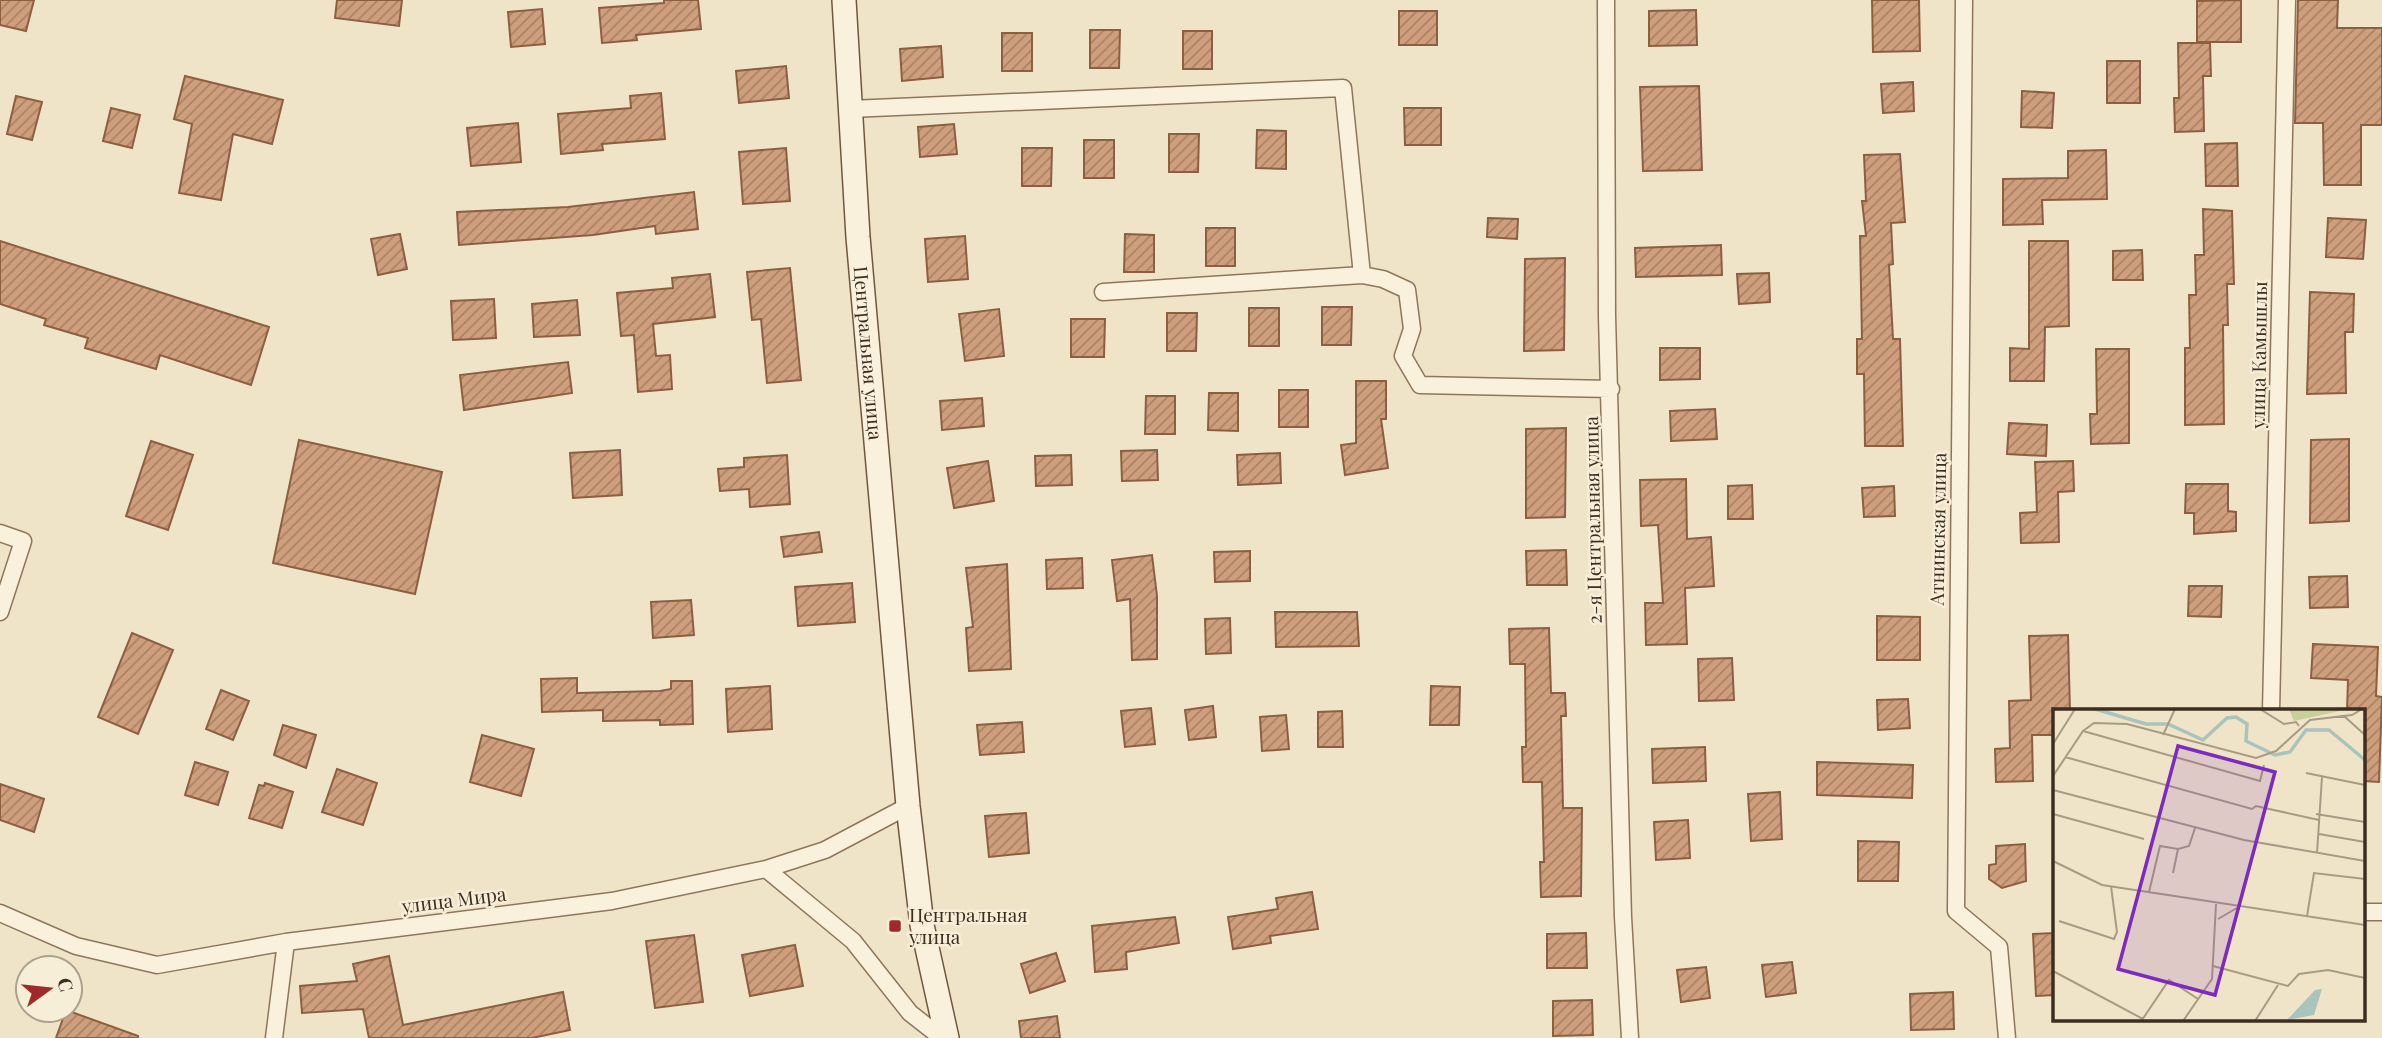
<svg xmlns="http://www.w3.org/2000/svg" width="2382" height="1038" viewBox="0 0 2382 1038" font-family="'Playfair Display',serif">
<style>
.building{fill:url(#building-hatch);stroke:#8d5f41;stroke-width:2}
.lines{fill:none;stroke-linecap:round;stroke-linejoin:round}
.street-casing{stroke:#8d765c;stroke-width:19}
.secondary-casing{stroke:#6f573f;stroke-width:26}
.street{stroke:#faf1dc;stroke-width:16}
.secondary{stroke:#faf1dc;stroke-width:23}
.poi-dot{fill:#9e2a2b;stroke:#f7eed8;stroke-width:2.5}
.labels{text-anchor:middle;stroke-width:5;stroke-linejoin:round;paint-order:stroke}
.street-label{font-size:19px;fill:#3d2e20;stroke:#f7eed8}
.poi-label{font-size:19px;fill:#3d2e20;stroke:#f7eed8;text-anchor:start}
.inset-river{fill:none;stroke:#a9c4bc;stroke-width:3.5}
.inset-road{fill:none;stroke:#a89b85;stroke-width:2}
.view{fill:#7b2cbf;fill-opacity:0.15;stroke:#7b2cbf;stroke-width:3.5}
.inset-edge{fill:none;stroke:#3d2e20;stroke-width:3.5}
</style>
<defs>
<pattern id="building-hatch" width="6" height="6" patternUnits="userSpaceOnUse" patternTransform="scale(1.75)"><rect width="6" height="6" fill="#cf9f7d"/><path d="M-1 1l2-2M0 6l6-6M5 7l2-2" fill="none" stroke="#a98266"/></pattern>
</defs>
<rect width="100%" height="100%" fill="#f0e4c8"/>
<!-- building -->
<path class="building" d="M 0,0 L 34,0 L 26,31 L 0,25 Z
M 337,0 L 402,0 L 399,26 L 335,18 Z
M 664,0 L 698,0 L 701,29 L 636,35 L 637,40 L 602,43 L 599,8 L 664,3 Z
M 1872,0 L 1919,0 L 1920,51 L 1873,52 Z
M 2241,0 L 2241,42 L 2197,42 L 2197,1 Z
M 2298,0 L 2338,0 L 2337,28 L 2382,28 L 2382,125 L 2361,125 L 2361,185 L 2324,185 L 2323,123 L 2295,123 Z
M 542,9 L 545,44 L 511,47 L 508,12 Z
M 1696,10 L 1697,45 L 1649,46 L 1649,11 Z
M 1399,11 L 1437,11 L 1437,45 L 1399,45 Z
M 1090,30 L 1120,30 L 1119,68 L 1090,68 Z
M 1183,31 L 1212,31 L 1212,69 L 1183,69 Z
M 1002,33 L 1032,33 L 1032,71 L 1002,71 Z
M 2178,43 L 2210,43 L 2211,76 L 2203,76 L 2204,131 L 2175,132 L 2174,98 L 2179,98 Z
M 941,46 L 943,77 L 902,81 L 900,49 Z
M 2107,61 L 2140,61 L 2140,103 L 2107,103 Z
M 786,66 L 789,98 L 739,103 L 736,71 Z
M 185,76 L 283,100 L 272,144 L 233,134 L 221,200 L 179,193 L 192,124 L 174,119 Z
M 1913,82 L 1914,111 L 1883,113 L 1881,84 Z
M 1699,86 L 1702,170 L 1643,171 L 1640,87 Z
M 2022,91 L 2054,93 L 2052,128 L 2021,127 Z
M 661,93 L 665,139 L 602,144 L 603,150 L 561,154 L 558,114 L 631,108 L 630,96 Z
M 16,96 L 42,102 L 32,140 L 7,134 Z
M 111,108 L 140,115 L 132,148 L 103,141 Z
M 1404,108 L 1441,108 L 1441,145 L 1405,145 Z
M 518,123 L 521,162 L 471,166 L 467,128 Z
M 954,124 L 957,154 L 920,157 L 918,127 Z
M 1257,130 L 1286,131 L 1286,169 L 1256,168 Z
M 1169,134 L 1199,134 L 1198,172 L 1169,172 Z
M 1084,140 L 1114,140 L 1114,178 L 1084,178 Z
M 2237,143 L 2238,186 L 2206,186 L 2205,144 Z
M 786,148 L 790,201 L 743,204 L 739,152 Z
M 1022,148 L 1052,148 L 1051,186 L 1022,186 Z
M 2106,150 L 2107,199 L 2042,200 L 2043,224 L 2003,225 L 2003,179 L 2068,178 L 2068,151 Z
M 1900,154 L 1905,222 L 1891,223 L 1893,264 L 1889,265 L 1893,339 L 1900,339 L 1903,446 L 1865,446 L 1864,374 L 1857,374 L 1857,339 L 1862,339 L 1860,236 L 1866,236 L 1862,201 L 1866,201 L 1864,155 Z
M 694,192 L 698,229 L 656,234 L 655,226 L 593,235 L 459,245 L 457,212 L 568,207 Z
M 2203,209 L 2232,211 L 2234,284 L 2227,284 L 2228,325 L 2223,325 L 2224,424 L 2185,425 L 2185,348 L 2190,348 L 2189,295 L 2196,295 L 2195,255 L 2204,255 Z
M 1488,218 L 1518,219 L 1517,239 L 1487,237 Z
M 2328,218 L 2366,220 L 2363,259 L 2326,257 Z
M 1206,228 L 1235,228 L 1235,266 L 1206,266 Z
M 400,234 L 407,269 L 378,275 L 371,239 Z
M 1125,234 L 1154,235 L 1154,272 L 1124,272 Z
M 965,236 L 968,279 L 928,282 L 925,239 Z
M 0,241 L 269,327 L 251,385 L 160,355 L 156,369 L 85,348 L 88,338 L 44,325 L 46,319 L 0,304 Z
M 2029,241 L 2068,241 L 2069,326 L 2045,327 L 2044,381 L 2010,381 L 2010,348 L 2029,349 Z
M 1721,245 L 1722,275 L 1636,277 L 1635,248 Z
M 2142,250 L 2143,280 L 2113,280 L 2113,251 Z
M 1565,258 L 1564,350 L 1524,351 L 1525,259 Z
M 790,268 L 801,380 L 767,383 L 761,319 L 752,320 L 747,272 Z
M 1769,273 L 1770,302 L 1739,304 L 1737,274 Z
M 710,274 L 715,317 L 653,324 L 656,356 L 670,355 L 672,389 L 638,392 L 634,335 L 621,336 L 617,293 L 673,288 L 672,278 Z
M 2310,292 L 2354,294 L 2353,332 L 2345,332 L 2346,393 L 2307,394 Z
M 494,299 L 496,338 L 453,340 L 451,301 Z
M 577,300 L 580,335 L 534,337 L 532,304 Z
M 1322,307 L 1352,307 L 1351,345 L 1322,345 Z
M 1249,308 L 1279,308 L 1279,346 L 1249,346 Z
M 999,309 L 1004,356 L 965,361 L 959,314 Z
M 1167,313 L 1197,313 L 1196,351 L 1167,351 Z
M 1071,319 L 1105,319 L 1104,357 L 1071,357 Z
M 1660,348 L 1700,348 L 1700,379 L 1660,380 Z
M 2096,349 L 2129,349 L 2129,443 L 2091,444 L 2090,414 L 2097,414 Z
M 568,362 L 572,393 L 464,410 L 460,375 Z
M 1356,381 L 1386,381 L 1386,419 L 1381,419 L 1388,468 L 1345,475 L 1341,445 L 1356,443 Z
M 1279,390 L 1308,390 L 1308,427 L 1279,427 Z
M 1209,393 L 1238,393 L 1238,431 L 1208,430 Z
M 1146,396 L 1175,396 L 1175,434 L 1145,434 Z
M 982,398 L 984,426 L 942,430 L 940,401 Z
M 1715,409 L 1717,439 L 1671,441 L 1670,411 Z
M 2009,423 L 2047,425 L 2046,456 L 2007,454 Z
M 1566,428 L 1565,517 L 1526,518 L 1526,429 Z
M 2349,439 L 2349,521 L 2310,523 L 2311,440 Z
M 299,440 L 442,472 L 415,594 L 273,563 Z
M 151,441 L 193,455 L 168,530 L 126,516 Z
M 620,450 L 622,495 L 573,498 L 570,453 Z
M 1157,450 L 1158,480 L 1122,481 L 1121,451 Z
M 1280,453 L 1281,483 L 1238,485 L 1237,455 Z
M 787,455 L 790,504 L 750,507 L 749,489 L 720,491 L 718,469 L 744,467 L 744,458 Z
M 1071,455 L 1072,485 L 1036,486 L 1035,456 Z
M 988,461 L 994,501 L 954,508 L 947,468 Z
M 2073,461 L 2074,491 L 2058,492 L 2059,542 L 2021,543 L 2020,513 L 2037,512 L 2035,462 Z
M 1686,479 L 1687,539 L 1711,537 L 1714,586 L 1685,588 L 1687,644 L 1646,645 L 1645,603 L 1663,603 L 1658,525 L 1641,526 L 1640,480 Z
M 2186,484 L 2228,484 L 2228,511 L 2236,512 L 2236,531 L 2194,534 L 2194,513 L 2185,513 Z
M 1752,485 L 1753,519 L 1728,519 L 1728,486 Z
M 1894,486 L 1895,516 L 1864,517 L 1862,488 Z
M 819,532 L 822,552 L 784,557 L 781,537 Z
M 1566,550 L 1567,585 L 1527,585 L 1526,551 Z
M 1250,551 L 1250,581 L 1215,582 L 1214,552 Z
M 1152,555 L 1157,596 L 1157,659 L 1132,660 L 1130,599 L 1117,601 L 1112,560 Z
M 1082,558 L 1083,588 L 1047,589 L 1046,560 Z
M 1007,564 L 1011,669 L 969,671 L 966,628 L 973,627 L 966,568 Z
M 2347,576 L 2348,607 L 2310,608 L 2309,577 Z
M 852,583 L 855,622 L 798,626 L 795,587 Z
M 2189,586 L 2222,586 L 2221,617 L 2188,616 Z
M 691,600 L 694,635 L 653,638 L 651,602 Z
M 1275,612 L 1357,612 L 1359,646 L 1276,647 Z
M 1877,616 L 1920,617 L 1920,660 L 1877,660 Z
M 1230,618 L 1231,653 L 1206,654 L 1205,619 Z
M 1549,628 L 1551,693 L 1565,693 L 1566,716 L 1561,716 L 1563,808 L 1582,808 L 1581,896 L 1541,897 L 1540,862 L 1544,862 L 1542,782 L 1523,782 L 1522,747 L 1526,747 L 1525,664 L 1510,664 L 1509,629 Z
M 132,633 L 173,650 L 138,734 L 98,717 Z
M 2068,635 L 2070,711 L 2055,711 L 2055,735 L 2032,735 L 2033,781 L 1996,782 L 1995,749 L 2010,748 L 2009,701 L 2031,700 L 2029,636 Z
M 2313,644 L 2378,647 L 2376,696 L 2382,697 L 2379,782 L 2363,781 L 2363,711 L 2347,711 L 2348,680 L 2311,678 Z
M 1732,658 L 1734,700 L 1699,701 L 1698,659 Z
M 577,678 L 577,693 L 660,691 L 671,689 L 671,681 L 692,681 L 693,724 L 660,725 L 660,720 L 603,721 L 603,710 L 542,712 L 541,679 Z
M 770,686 L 772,729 L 728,732 L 726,689 Z
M 1431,686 L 1460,687 L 1459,725 L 1430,725 Z
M 221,690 L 249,701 L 233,740 L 206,729 Z
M 1908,699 L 1910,728 L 1878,730 L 1877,700 Z
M 1213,706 L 1216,737 L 1189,740 L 1185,710 Z
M 1151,708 L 1155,744 L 1125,747 L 1121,711 Z
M 1342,711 L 1343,747 L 1318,747 L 1318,712 Z
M 1286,715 L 1289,749 L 1262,751 L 1260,717 Z
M 1022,722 L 1024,752 L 980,755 L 977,725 Z
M 283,725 L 316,735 L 306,768 L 274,755 Z
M 482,735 L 534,749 L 521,796 L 470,782 Z
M 1705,747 L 1706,781 L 1653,783 L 1652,749 Z
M 195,762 L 228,772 L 218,805 L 185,795 Z
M 1817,762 L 1913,765 L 1912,798 L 1817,795 Z
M 337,769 L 377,783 L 363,825 L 322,812 Z
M 265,783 L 293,792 L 282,828 L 249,818 L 259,785 L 264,786 Z
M 0,784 L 44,799 L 34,832 L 0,820 Z
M 1780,792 L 1782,839 L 1751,841 L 1748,794 Z
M 1026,813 L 1029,853 L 989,857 L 985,816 Z
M 1688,820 L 1690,858 L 1656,860 L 1654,822 Z
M 1858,841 L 1899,842 L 1898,881 L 1858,881 Z
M 2025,844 L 2026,881 L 2002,888 L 1989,879 L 1989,865 L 1996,864 L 1996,846 Z
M 1312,892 L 1318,929 L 1270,936 L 1271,943 L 1233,949 L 1228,917 L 1278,909 L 1276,898 Z
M 1175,917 L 1179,943 L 1126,952 L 1127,969 L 1095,972 L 1092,926 Z
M 1586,933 L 1587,968 L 1547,968 L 1547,934 Z
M 2055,933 L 2055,995 L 2036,996 L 2033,934 Z
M 694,935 L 703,1002 L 655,1008 L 646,941 Z
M 795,945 L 803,986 L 750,996 L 742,955 Z
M 1056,953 L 1065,981 L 1030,993 L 1021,964 Z
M 389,956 L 403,1025 L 563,992 L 570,1030 L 532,1038 L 369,1038 L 363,1009 L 302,1013 L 300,986 L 357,981 L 353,964 Z
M 1792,962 L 1796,993 L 1766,997 L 1762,965 Z
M 1706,967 L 1710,998 L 1681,1002 L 1677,970 Z
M 1953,992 L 1954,1029 L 1911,1030 L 1910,994 Z
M 1592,1000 L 1593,1035 L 1553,1036 L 1553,1001 Z
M 66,1010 L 138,1036 L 138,1038 L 56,1038 Z
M 1057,1016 L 1060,1038 L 1021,1038 L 1019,1021 Z"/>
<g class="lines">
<defs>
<path id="street" d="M 1606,0 L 1607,316 L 1623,917 L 1630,1038
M 1964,0 L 1956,911 L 1999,947 L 2007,1038
M 850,109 L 1343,88 L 1362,275 L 1103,292
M 1362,275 L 1383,279 L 1407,290 L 1412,329 L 1403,356 L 1420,385 L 1611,389
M 0,533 L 23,541 L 0,612
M 2271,711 L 2287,0
M 766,869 L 853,941 L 910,1013 L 942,1038
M 2363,912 L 2382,912
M 0,913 L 76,946 L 157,965 L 286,942 L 612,901 L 766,869 L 825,850 L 908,806
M 274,1038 L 286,942"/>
<g id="secondary">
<path id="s1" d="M 844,0 L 858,237 L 908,806 L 922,925 L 947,1038"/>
</g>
</defs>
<!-- street casing -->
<use href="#street" class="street-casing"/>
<!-- secondary casing -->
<use href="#secondary" class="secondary-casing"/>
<!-- street -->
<use href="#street" class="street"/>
<!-- secondary -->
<use href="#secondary" class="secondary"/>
</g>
<!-- markers -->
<rect class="poi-dot" x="888" y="919" width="14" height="14" rx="3.5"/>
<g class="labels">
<!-- street labels -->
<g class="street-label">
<text dy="7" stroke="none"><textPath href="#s1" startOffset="354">Центральная улица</textPath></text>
<text transform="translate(2259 355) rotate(-89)" y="7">улица Камышлы</text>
<text transform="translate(1593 520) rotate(-91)" y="7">2-я Центральная улица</text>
<text transform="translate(1938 529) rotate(-89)" y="7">Атнинская улица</text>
<text transform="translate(454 900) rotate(-7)" y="7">улица Мира</text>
</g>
<!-- poi labels -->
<g class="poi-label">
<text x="909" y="922">Центральная<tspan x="909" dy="22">улица</tspan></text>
</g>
</g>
<!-- overview -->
<g transform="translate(2053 709)">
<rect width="312" height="312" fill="#f0e4c8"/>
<path d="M 236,0 L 296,0 L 241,12 Z" fill="#c9cf9b"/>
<path d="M 269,280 L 261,306 L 234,311 L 262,281 Z" fill="#a9c4bc"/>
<path class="inset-river" d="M 42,0 L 93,15 L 115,15 L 150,31 L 174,9 L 183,8 L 194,15 L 193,32 L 222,46 L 237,43 L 253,21 L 276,21 L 312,51"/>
<path class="inset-road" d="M 207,0 L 231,15 L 243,13 L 246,17M 291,7 L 312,26M 30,22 L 207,72 L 211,56M 110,26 L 122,0M 0,35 L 22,0M 12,48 L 199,100 L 203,97 L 266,111M 253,64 L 312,76M 0,67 L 30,22 L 41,14 L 74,15 L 203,49 L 223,42 L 257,11 L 299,6 L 309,0M 0,81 L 191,131 L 312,152M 0,105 L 91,130M 263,105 L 312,113M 266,125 L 312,133M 125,140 L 136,137 L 142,119M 264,144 L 269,68M 0,152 L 49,176 L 312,216M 96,183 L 107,137 L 125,140 L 120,164M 254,207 L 261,164 L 312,170M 165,210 L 184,199M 6,212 L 61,230 L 64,223 L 58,177M 160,257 L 235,277 L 246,265 L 275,261 L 312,269M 0,262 L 90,310M 89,311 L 116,271 L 145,290M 130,312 L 159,270 L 163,195M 202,312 L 225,276"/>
<path class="view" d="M 125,37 L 222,63 L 162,286 L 65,260 Z"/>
<rect width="312" height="312" class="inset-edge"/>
</g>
<!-- north arrow -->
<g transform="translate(49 989) rotate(75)"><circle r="33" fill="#f7eed8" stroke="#ada18e" stroke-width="2"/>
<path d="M0-5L12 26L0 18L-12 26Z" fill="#9e2a2b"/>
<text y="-10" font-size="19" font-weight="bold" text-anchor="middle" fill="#3d2e20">С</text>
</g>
</svg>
